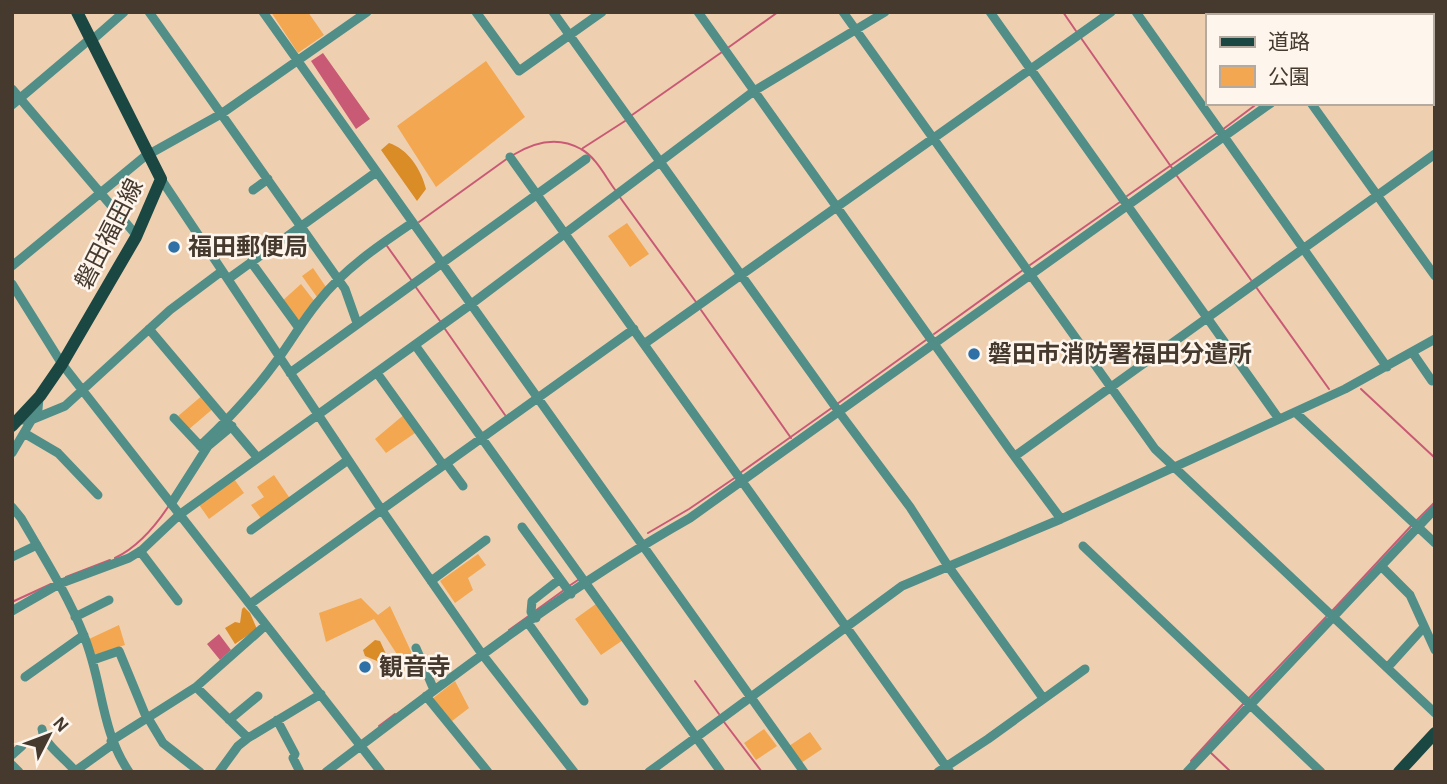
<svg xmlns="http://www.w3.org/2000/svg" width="1447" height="784" viewBox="0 0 1447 784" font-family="'Alegreya Sans','Noto Sans JP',sans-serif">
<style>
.green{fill:#f3a750}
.forest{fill:#da8c27}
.water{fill:#c95a75}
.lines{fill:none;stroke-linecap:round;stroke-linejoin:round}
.stream{stroke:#c95a75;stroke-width:2}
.minor{stroke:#518e88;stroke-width:9}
.major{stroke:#1b4743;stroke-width:12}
.poi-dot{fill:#2f70a6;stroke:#fef5ec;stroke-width:2.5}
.labels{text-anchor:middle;stroke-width:5;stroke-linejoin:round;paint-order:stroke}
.street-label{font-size:24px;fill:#463a2e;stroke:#fef5ec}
.poi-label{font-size:24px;font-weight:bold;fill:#463a2e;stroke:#fef5ec;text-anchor:start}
</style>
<rect width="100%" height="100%" fill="#eed0b1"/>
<!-- green -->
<path class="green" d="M 271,12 L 308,12 L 324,35 L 298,53 Z
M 486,61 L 525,117 L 436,187 L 397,126 Z
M 627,223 L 649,254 L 630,267 L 608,236 Z
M 313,268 L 326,287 L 317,297 L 302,276 Z
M 301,284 L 315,302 L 299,328 L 281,302 Z
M 204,394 L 215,407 L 188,430 L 177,417 Z
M 406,413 L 418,431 L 386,453 L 375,439 Z
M 274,475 L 291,500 L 263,521 L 251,505 L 264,497 L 257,487 Z
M 232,476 L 244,493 L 209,519 L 197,502 Z
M 478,554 L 486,565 L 468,578 L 473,590 L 455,603 L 440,581 Z
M 361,598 L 378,615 L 390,606 L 415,660 L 402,662 L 374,619 L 326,642 L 319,613 Z
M 600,601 L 626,638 L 601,655 L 575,619 Z
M 119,625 L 125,645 L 95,655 L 89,639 Z
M 455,681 L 469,708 L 452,721 L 432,699 Z
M 764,729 L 777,746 L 756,760 L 744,743 Z
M 810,732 L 822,749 L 801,763 L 789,746 Z"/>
<!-- forest -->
<path class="forest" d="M 389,143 C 408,149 421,169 426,189 L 417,201 L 381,150 Z
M 244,607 L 250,613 L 257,629 L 235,644 L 225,628 L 235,622 L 240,623 L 242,609 Z
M 375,640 L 380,641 L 386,654 L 394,657 L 398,672 L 396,677 C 386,677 380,669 377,661 L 365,656 L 363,650 Z"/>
<!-- water -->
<path class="water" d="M 323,53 L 370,119 L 356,129 L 311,61 Z
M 219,634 L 231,650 L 220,660 L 207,644 Z"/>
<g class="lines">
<!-- stream -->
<path class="stream" d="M 1063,12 L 1076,31
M 1381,16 L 1386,12
M 1081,38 L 1172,168
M 729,47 L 778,12
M 632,115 L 722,52
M 1222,130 L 1258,103
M 583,148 L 625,121
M 513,155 C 534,142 558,136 581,149 C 596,157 606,178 616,191
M 1177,176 L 1251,280
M 619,196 L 696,302
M 1127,196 L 1217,133
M 419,222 L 508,158
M 387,246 L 412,281
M 1030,265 L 1120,202
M 415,286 L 440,321
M 1256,287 L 1329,389
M 701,310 L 791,438
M 445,329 L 505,415
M 934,334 L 1023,270
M 1361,389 L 1435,458
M 837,404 L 926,340
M 740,473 L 833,407
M 1416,521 L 1435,502
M 648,533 L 689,509 L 736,477
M 115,558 C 138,547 154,528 168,507
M 66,577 L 110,560
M 569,586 L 578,580
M 12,602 L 51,584
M 535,611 L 564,590
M 1332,611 L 1412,525
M 509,630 L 530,615
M 695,681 L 719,714
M 1248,699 L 1326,617
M 724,722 L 762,772
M 379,726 L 395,714
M 1210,752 L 1231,772
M 1191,761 L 1244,703"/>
<!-- minor -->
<path class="minor" d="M 149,12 L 338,279 L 345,289 L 357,323
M 263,12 L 804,772
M 476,12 L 519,71 L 602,12
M 553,12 L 839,412 L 910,507 L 948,566 L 1043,698
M 698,12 L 1009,449 L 1061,519
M 843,12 L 1155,449 L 1435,713
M 990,12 L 1279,419
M 1136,12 L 1387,367
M 1246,12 L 1248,16
M 1393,16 L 1398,12
M 91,41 L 124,12
M 1431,68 L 1435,73
M 12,89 L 137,236
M 1311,103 L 1435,276
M 12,105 L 90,39
M 510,157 L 950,772
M 161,179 L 381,509 L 482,654 L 574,772
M 253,190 L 268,179
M 251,262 L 299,328
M 12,266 L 144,157 L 221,114 L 367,12
M 228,279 L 375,173
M 12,284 L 62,364 L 381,772
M 149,329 L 257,457
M 644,344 L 1111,12
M 415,345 L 721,772
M 1412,352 L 1432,381
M 290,373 L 586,159
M 377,373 L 443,465
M 1295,412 L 1435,543
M 174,418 L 204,450
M 19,420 L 31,420 L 65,406 L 170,310 L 222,271
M 24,433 L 58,453 L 98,495
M 200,446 C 229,419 255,391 278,359 C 292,340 303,320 318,302 C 344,269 378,246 412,223
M 12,453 L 38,409 L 39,398
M 1015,456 L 1435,154
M 446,463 L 463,486
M 171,504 L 208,446 L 232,426
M 12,507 L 21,518 C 43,556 68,595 84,636 C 103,682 100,729 129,772
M 522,527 L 571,594
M 251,530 L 348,460
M 1083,546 L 1321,772
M 140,551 L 178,601
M 12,557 L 37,545
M 1381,566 L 1410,595 L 1435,650
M 431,581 L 486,540
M 250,604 L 634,329
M 12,611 L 59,584 L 129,558 L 142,550 L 179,515 L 470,305 L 754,91 L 885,12
M 75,617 L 109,600
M 536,618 L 531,612 L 532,601 L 560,579
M 528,623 L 584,701
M 416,648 L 434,690
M 93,660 L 119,651 L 147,719
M 1387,668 L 1424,627
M 25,677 L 84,635
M 196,687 L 248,738
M 426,696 L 488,772
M 148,718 L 163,743 L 200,772
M 229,720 L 258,696
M 277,720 L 295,754 L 293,758 L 300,772
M 42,729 C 44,745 65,758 75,771
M 111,741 L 196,687 L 266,625
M 12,755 L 22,746
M 12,765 L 19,772
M 74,772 L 113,744
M 219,772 L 238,746 L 248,738 L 321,694
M 326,772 C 444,683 561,591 690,518 L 1271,103
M 649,772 L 902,586 L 1061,519 L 1345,389 L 1435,339
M 938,772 L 988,739 L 1085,669
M 1187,772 L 1435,509"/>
<!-- major -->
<path class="major" d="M 12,426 L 40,396 L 62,364 L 136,237 L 161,179 L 77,12
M 1399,772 L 1435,733"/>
</g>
<!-- markers -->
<g class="poi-dot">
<circle cx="174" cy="247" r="7"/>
<circle cx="974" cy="354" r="7"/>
<circle cx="365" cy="667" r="7"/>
</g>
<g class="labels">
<!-- street labels -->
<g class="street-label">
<text transform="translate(109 234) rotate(-63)" y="8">磐田福田線</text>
</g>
<!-- poi labels -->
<g class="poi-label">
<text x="188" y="255">福田郵便局</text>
<text x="988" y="362">磐田市消防署福田分遣所</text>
<text x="379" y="675">観音寺</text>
</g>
</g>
<!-- border -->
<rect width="1447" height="784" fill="none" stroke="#463a2e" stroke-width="28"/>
<!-- legend -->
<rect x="1206" y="14" width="228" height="91" fill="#fef5ec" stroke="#b4aaa0" stroke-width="2"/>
<rect x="1220" y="37" width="35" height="10" fill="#1b4743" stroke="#b4aaa0" stroke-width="2"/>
<text x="1268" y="49" font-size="21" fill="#463a2e">道路</text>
<rect x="1220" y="66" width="35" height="21" fill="#f3a750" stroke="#b4aaa0" stroke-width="2"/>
<text x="1268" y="84" font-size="21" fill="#463a2e">公園</text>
<!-- north arrow -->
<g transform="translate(49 735) rotate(48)" stroke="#fef5ec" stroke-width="5" paint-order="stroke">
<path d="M0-5L12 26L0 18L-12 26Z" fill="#463a2e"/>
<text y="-10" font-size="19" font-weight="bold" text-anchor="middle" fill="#463a2e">N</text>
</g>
</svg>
